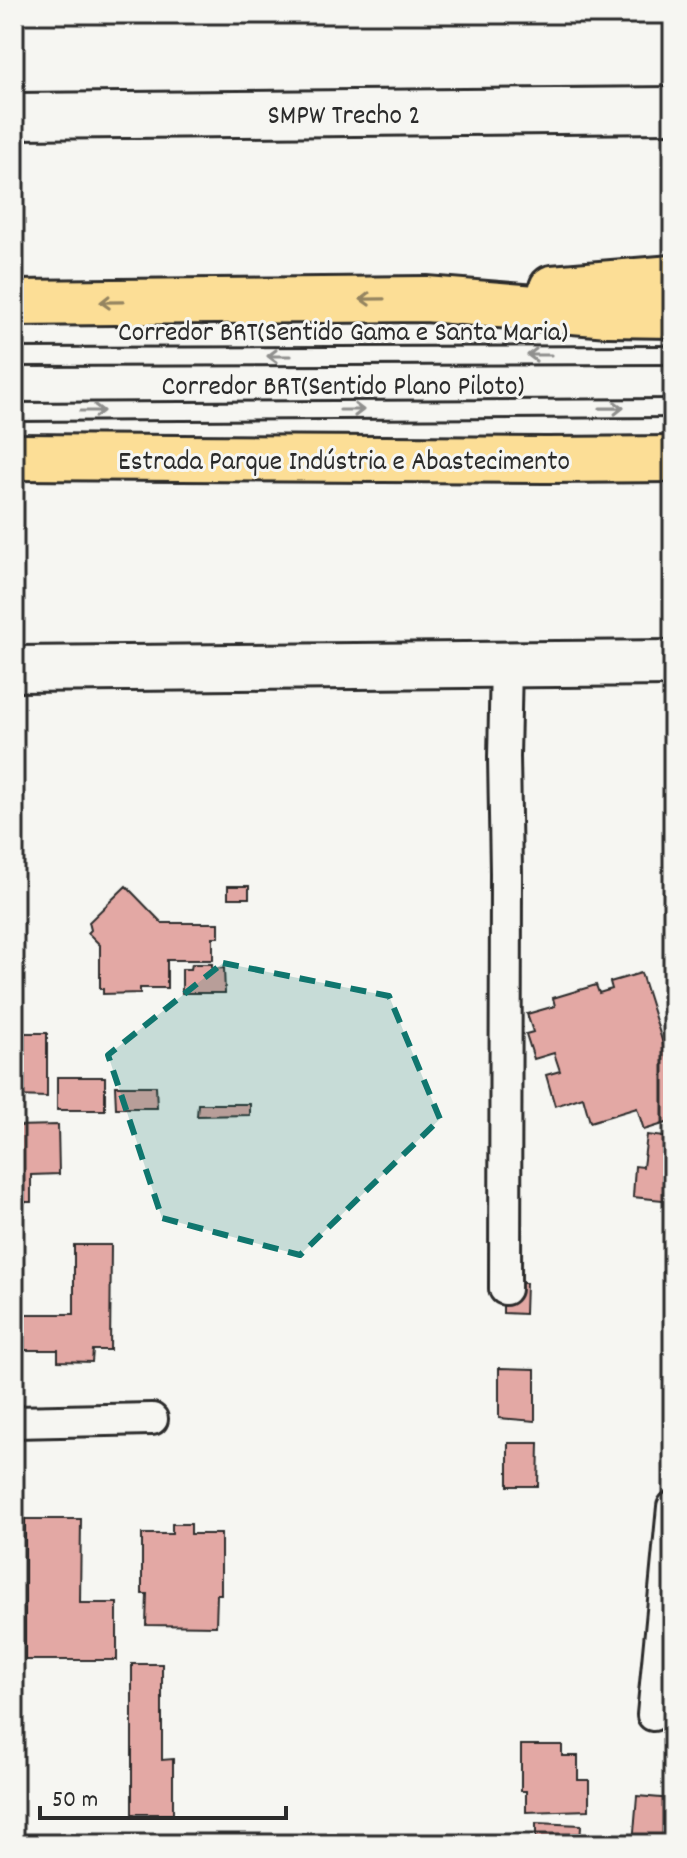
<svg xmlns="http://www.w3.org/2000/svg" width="687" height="1858" viewBox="0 0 687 1858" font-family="Dekko,sans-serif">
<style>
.building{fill:#e3a8a4;stroke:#2b2b2b;stroke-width:2}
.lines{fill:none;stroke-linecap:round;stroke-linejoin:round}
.lane-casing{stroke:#2b2b2b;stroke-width:22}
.street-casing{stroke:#2b2b2b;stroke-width:36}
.secondary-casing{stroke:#2b2b2b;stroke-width:50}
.highway-casing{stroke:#2b2b2b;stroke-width:50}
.lane{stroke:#f6f6f2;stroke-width:16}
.street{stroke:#f6f6f2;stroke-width:30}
.secondary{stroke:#f6f6f2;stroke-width:44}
.highway{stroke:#fcde96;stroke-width:44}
.oneway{stroke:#948460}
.oneway2{stroke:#90908e}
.marked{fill:#0f766e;fill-opacity:0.2;stroke:#0f766e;stroke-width:6;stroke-dasharray:16 10;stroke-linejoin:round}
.labels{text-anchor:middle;stroke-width:6;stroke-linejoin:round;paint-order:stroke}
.street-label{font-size:28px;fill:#2b2b2b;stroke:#f6f6f2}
</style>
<rect width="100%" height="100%" fill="#f6f6f2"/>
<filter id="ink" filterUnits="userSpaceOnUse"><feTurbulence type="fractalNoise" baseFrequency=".0125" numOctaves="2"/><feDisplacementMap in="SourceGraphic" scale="16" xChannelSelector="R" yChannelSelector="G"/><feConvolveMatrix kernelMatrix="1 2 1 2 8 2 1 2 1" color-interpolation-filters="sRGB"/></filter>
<g filter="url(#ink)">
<!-- building -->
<path class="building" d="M 126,886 L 162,923 L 219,923 L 219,937 L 213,937 L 213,960 L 167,960 L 167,988 L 140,988 L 140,993 L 103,994 L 103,989 L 100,989 L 100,945 L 88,933 L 91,930 L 89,922 Z
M 228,886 L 249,886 L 249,898 L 228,898 Z
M 192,964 L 212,964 L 212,969 L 224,968 L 225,993 L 182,993 L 182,969 L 191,969 Z
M 641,973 L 671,1069 L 673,1068 L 673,1121 L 644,1130 L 637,1108 L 590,1122 L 583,1097 L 555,1106 L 546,1075 L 560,1071 L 554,1053 L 534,1059 L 526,1034 L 533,1032 L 527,1014 L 555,1006 L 553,998 L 596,985 L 599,993 L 612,989 L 610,982 Z
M 14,1033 L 47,1033 L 47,1097 L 14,1096 Z
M 57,1077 L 105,1077 L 105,1110 L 57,1110 Z
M 115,1086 L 156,1086 L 157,1108 L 116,1108 Z
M 198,1104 L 250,1104 L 250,1115 L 197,1116 Z
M 58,1125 L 59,1174 L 31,1175 L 31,1202 L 14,1202 L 14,1126 Z
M 647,1135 L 673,1138 L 672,1201 L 633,1197 L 635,1166 L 643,1167 Z
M 74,1245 L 111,1245 L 110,1350 L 93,1350 L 92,1362 L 58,1361 L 58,1350 L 14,1350 L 14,1314 L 74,1314 Z
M 503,1283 L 526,1283 L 525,1314 L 503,1313 Z
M 499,1368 L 535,1369 L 535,1421 L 499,1418 Z
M 508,1443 L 539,1443 L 538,1486 L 508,1486 Z
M 25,1519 L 81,1519 L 80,1603 L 117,1603 L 117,1660 L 25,1660 Z
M 172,1524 L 191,1524 L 191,1534 L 221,1534 L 221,1594 L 217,1594 L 216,1626 L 146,1625 L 147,1594 L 142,1594 L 142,1534 L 172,1534 Z
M 132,1664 L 162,1664 L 162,1760 L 173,1759 L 173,1814 L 132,1814 Z
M 521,1745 L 562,1745 L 562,1756 L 578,1756 L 578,1780 L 589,1780 L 589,1810 L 526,1812 L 526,1791 L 521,1791 Z
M 637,1796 L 673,1799 L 673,1844 L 633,1844 Z
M 536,1823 L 581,1825 L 580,1844 L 536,1844 Z"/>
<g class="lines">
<defs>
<path id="lane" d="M 14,357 L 673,355
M 14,412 L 673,408"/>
<path id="street" d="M 505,1289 L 506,873 L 504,757 L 506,664
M 14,1422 L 152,1419
M 653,1715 L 673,1507"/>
<path id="secondary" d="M 14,116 L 673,110
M 14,669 L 673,663"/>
<path id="highway" d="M 552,288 L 673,278
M 14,303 L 426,299 L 609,314 L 673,315
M 14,457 L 547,460 L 673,459"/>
</defs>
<!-- lane casing -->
<use href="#lane" class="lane-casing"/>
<!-- street casing -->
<use href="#street" class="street-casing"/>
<!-- secondary casing -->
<use href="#secondary" class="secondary-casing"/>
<!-- highway casing -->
<use href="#highway" class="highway-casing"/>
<!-- lane -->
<use href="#lane" class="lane"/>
<!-- street -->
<use href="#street" class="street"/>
<!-- secondary -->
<use href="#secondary" class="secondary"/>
<!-- highway -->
<use href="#highway" class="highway"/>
</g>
<!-- one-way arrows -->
<defs><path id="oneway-shaft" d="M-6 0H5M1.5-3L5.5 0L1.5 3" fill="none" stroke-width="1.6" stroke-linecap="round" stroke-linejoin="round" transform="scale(2)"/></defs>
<g class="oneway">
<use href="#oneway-shaft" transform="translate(372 299) rotate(179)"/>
<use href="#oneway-shaft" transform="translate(112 302) rotate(179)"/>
</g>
<g class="oneway2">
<use href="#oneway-shaft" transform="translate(539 355) rotate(-180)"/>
<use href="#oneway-shaft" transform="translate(279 356) rotate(180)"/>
<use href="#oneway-shaft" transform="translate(612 408) rotate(-1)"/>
<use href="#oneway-shaft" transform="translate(352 410)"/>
<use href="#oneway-shaft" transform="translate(92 411)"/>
</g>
</g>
<!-- marked area -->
<path class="marked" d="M 223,963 L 389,996 L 440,1119 L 300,1255 L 162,1218 L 108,1055 Z"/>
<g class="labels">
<!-- street labels -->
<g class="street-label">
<text x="344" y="123">SMPW Trecho 2</text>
<text x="343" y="340">Corredor BRT(Sentido Gama e Santa Maria)</text>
<text x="343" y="394">Corredor BRT(Sentido Plano Piloto)</text>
<text x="344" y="469">Estrada Parque Indústria e Abastecimento</text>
</g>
</g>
<!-- margin -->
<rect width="687" height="1858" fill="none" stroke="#f6f6f2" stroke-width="48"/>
<rect x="24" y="24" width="639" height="1810" fill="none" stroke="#2b2b2b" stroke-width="3" filter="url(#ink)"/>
<!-- scale -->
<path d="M40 1806v12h246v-12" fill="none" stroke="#2b2b2b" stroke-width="4"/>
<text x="52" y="1806" font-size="24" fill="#2b2b2b" stroke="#f6f6f2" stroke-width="6" paint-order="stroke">50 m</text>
</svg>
